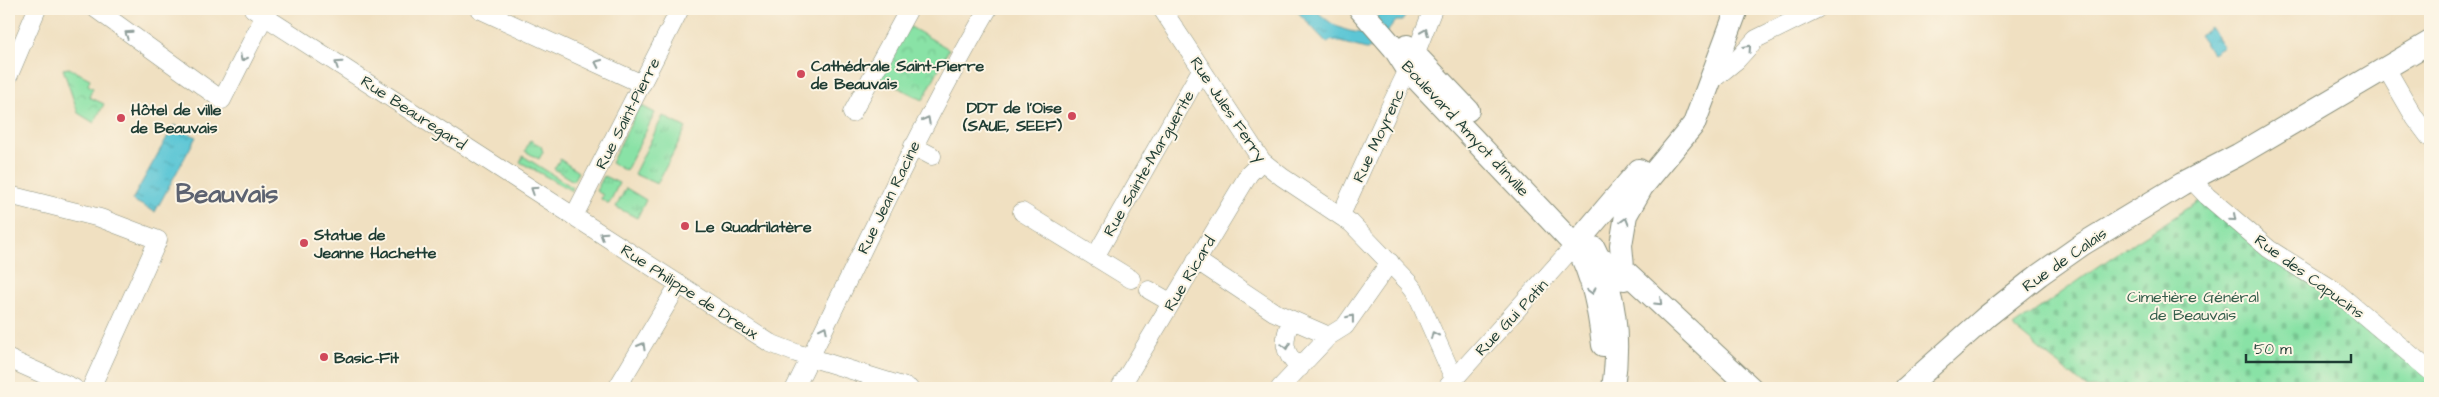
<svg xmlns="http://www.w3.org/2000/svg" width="2439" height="397" viewBox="0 0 2439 397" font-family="'Architects Daughter',sans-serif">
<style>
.grass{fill:url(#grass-tufts);stroke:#54906d}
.cemetery{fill:url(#cemetery-stones);stroke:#54906d}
.park{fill:url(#park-crowns);stroke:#54906d}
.water{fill:url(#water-ripples);stroke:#3d8284}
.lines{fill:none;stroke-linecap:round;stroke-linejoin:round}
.minor-casing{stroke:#888e7a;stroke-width:19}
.major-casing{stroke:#888e7a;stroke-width:24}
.minor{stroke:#fff;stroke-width:18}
.major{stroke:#fff;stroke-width:22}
.oneway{stroke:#8f9e9a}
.poi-dot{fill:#d1495b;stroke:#fcf5e5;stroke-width:2}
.labels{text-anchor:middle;stroke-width:4;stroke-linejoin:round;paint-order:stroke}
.poi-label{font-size:16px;font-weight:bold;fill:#1f3d34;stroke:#fcf5e5;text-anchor:start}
.street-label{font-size:16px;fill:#1f3d34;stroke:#fcf5e5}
.park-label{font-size:16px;fill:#345e4b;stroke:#fcf5e5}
.town-label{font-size:26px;font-weight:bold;fill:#5d6371;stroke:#fcf5e5}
</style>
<defs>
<pattern id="grass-tufts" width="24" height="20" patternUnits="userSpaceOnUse" patternTransform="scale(1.25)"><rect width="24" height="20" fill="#89e2a6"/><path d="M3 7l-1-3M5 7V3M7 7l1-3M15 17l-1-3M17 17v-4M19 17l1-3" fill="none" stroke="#76c390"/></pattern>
<pattern id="cemetery-stones" width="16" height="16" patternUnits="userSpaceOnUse" patternTransform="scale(1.25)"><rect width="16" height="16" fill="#89e2a6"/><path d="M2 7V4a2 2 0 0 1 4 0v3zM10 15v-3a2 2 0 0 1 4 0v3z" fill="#76c390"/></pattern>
<pattern id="park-crowns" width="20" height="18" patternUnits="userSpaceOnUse" patternTransform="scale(1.25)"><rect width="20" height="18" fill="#89e2a6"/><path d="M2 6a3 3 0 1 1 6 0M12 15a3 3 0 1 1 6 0" fill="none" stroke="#76c390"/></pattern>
<pattern id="water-ripples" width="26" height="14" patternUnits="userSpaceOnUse" patternTransform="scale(1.25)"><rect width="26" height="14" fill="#5bc6d5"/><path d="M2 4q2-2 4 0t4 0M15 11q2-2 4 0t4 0" fill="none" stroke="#4ba2ae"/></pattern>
</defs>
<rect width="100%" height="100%" fill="#fcf5e5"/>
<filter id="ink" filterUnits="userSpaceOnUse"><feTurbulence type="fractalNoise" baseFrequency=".02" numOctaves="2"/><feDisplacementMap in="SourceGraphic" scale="10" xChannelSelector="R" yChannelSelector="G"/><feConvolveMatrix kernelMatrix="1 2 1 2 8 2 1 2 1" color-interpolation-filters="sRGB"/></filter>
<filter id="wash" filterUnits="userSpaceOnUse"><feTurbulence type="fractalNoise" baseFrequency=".0096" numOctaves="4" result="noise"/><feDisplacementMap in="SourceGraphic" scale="20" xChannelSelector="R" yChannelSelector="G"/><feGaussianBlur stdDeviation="1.12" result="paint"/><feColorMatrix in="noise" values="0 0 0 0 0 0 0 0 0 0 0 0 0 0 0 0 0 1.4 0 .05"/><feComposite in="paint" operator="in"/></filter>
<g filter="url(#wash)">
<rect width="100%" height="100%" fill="#f0e0c1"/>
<!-- grass -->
<path class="grass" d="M 640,105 L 655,113 L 626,171 L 611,163 Z
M 663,116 L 686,128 L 657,184 L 634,174 Z
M 530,140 L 541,146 L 543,152 L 539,159 L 525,151 Z
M 523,156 L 572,187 L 572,191 L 520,162 Z
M 560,159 L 578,172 L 573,181 L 554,169 Z
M 604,176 L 619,183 L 609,204 L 601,199 L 603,195 L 596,191 Z
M 626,188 L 646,200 L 637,218 L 616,207 Z"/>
<!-- cemetery -->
<path class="cemetery" d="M 2201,200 L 2338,298 L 2430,377 L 2430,388 L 2087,388 L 2013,327 L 2112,257 Z"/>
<!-- park -->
<path class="park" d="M 907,25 L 949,49 L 923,100 L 879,78 Z
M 69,68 L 90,79 L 88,85 L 93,88 L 89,97 L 104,104 L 94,123 L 78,113 L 63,69 Z"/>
<!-- water -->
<path class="water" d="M 1295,9 L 1315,9 C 1329,24 1343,32 1364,33 L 1383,9 L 1410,9 L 1402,21 L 1396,21 L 1374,48 L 1366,49 L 1332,40 L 1327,43 Z
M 2210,27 L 2223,46 L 2212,53 L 2199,35 Z
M 174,125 L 196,137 L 155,212 L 132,200 Z"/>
</g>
<g filter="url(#ink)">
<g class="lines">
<defs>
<path id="minor" d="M 96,9 L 222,100 L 268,9
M 253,9 L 770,343 L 796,353 L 909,388
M 479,9 L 642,84
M 1162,9 L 1262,161 L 1282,177 L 1351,223 L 1408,282 L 1415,291 L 1454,379
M 2386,68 L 2415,118 L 2430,138
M 9,75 L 37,9
M 1711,81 L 1737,60 L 1756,39 L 1817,9
M 852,113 L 909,9
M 913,146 L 932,156
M 2191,179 L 2207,196 L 2269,249 L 2334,290 L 2430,371
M 9,195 L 100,218 L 158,240 L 91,388
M 1022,212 L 1131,279
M 1341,215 L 1390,107 L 1415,55 L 1433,9
M 574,216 L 680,9
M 1095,257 L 1201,70
M 1196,260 L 1274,312 L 1329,336
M 1149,290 L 1170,302
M 1291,320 C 1283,340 1282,353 1300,368
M 9,359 L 74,388
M 1448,386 L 1575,245
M 617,388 L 679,284
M 795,388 C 858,261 917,132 988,9
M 1120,388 L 1249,174 L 1262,161
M 1280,388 L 1329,336 L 1345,326 L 1390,262"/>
<path id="major" d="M 1360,9 L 1394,48 L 1408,70 L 1580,251 L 1623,269 L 1751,388
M 1407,46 L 1468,110
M 1575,245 L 1639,170
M 1576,246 C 1593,275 1599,312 1603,345
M 1594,248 C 1616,291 1620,341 1613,388
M 1624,279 L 1621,245 L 1626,215 L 1642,187 L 1694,124 L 1737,9
M 1906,388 L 1986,317 L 2039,275 L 2083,244 L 2182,184 L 2238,155 L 2430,42"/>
</defs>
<!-- minor casing -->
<use href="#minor" class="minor-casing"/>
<!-- major casing -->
<use href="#major" class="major-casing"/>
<!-- minor -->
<use href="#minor" class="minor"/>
<!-- major -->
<use href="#major" class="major"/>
</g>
<!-- one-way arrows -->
<defs><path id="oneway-chevron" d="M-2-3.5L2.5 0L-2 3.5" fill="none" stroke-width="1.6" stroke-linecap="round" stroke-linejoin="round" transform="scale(1.25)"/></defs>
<g class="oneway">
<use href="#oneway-chevron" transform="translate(1425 32) rotate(-68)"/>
<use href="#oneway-chevron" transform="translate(128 34) rotate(-145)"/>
<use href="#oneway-chevron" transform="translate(1748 48) rotate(-48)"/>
<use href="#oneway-chevron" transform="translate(243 58) rotate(117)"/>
<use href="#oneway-chevron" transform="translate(598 63) rotate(-155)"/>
<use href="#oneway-chevron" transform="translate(338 64) rotate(-147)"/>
<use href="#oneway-chevron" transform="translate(927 120) rotate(-62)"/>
<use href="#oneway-chevron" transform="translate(534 190) rotate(-147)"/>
<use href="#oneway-chevron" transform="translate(2233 218) rotate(41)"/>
<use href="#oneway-chevron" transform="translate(1625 221) rotate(-74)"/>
<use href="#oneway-chevron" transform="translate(603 235) rotate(-147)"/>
<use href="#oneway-chevron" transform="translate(1592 291) rotate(74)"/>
<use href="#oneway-chevron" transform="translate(1659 302) rotate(43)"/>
<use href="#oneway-chevron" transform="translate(1351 318) rotate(-52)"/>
<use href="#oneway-chevron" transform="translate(824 329) rotate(-64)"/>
<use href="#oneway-chevron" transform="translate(1434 335) rotate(-114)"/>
<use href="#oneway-chevron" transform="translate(642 346) rotate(-60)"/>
<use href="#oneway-chevron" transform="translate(1286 346) rotate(81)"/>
</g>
</g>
<!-- markers -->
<g class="poi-dot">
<circle cx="801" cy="74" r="5"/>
<circle cx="1072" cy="116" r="5"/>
<circle cx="121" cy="118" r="5"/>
<circle cx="685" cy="226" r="5"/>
<circle cx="304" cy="243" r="5"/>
<circle cx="324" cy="357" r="5"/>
</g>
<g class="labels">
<!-- poi labels -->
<g class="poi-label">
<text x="811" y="71">Cathédrale Saint-Pierre<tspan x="811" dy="18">de Beauvais</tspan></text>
<text x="1062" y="113" text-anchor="end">DDT de l'Oise<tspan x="1062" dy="18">(SAUE, SEEF)</tspan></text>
<text x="131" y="115">Hôtel de ville<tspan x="131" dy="18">de Beauvais</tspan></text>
<text x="695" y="232">Le Quadrilatère</text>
<text x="314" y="240">Statue de<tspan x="314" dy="18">Jeanne Hachette</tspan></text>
<text x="334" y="363">Basic-Fit</text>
</g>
<!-- street labels -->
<g class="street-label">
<text transform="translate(1229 109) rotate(56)" y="6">Rue Jules Ferry</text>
<text transform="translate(414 112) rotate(33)" y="6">Rue Beauregard</text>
<text transform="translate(627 113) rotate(-63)" y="6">Rue Saint-Pierre</text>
<text transform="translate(1466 128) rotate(47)" y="6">Boulevard Amyot d'Inville</text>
<text transform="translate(1378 135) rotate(-65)" y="6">Rue Moyrenc</text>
<text transform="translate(1148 163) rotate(-60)" y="6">Rue Sainte-Marguerite</text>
<text transform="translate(888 197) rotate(-64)" y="6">Rue Jean Racine</text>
<text transform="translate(2064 259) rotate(-35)" y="6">Rue de Calais</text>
<text transform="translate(1189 273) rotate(-59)" y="6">Rue Ricard</text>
<text transform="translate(2310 276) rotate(36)" y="6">Rue des Capucins</text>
<text transform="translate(690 291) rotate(33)" y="6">Rue Philippe de Dreux</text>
<text transform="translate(1511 317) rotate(-47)" y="6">Rue Gui Patin</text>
</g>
<!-- park labels -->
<g class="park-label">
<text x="2193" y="302">Cimetière Général<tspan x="2193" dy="18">de Beauvais</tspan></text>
</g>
<!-- town labels -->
<g class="town-label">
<text x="227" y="202">Beauvais</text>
</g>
</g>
<!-- margin -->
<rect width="2439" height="397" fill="none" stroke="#fcf5e5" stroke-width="30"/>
<!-- scale -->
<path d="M2246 354v8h105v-8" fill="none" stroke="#1f3d34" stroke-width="2.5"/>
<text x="2254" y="354" font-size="15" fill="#1f3d34" stroke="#fcf5e5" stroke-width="4" paint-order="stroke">50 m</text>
</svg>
